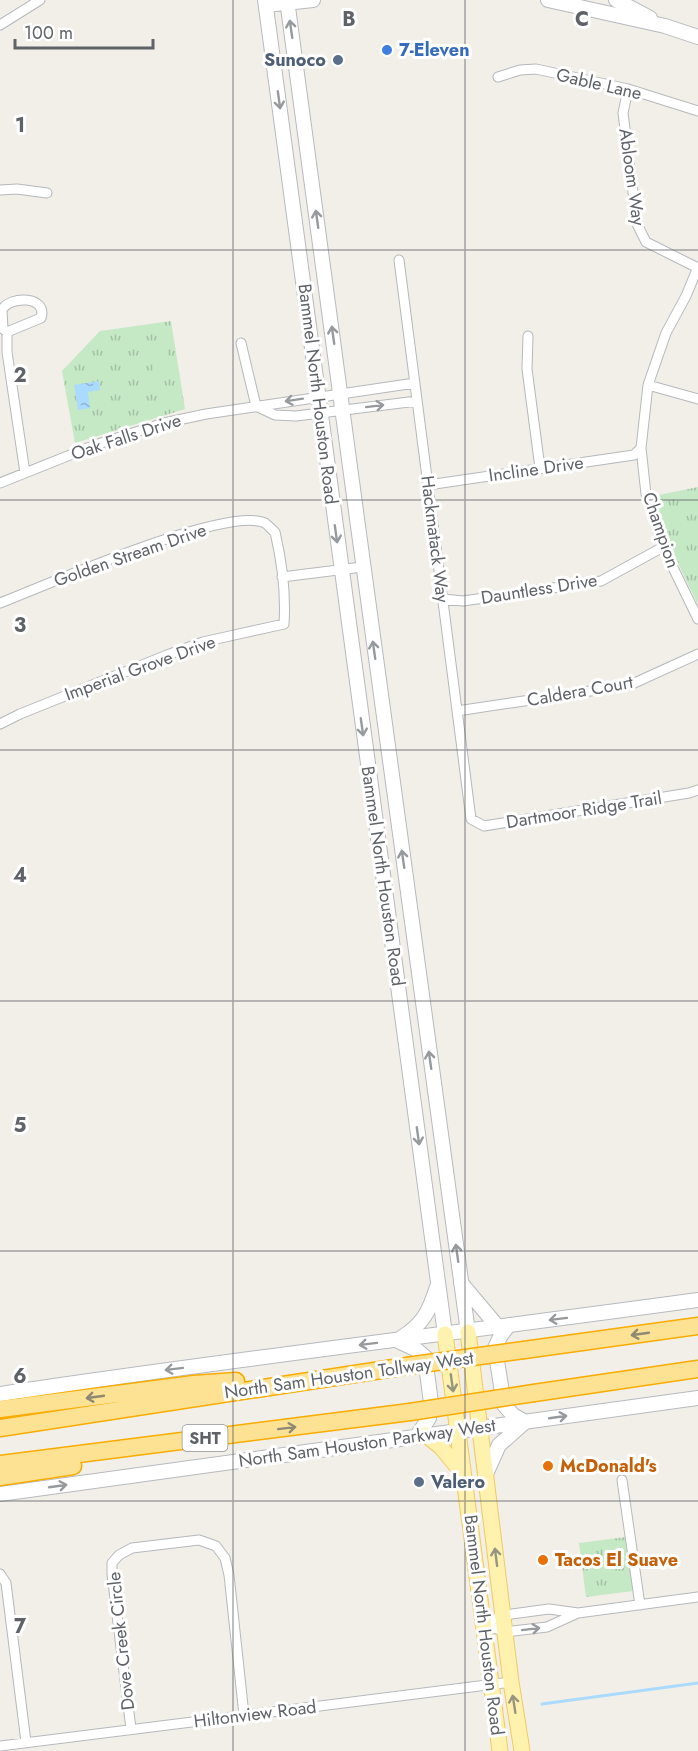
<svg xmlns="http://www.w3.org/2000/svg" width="698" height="1751" viewBox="0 0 698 1751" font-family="Jost,sans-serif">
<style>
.park{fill:url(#park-tufts)}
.garden{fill:#c5e8c5}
.water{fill:url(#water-ripples)}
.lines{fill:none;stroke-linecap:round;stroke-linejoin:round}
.stream{stroke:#aadaff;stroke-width:3}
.minor-casing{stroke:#b5b8bc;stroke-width:11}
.secondary-casing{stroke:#b6babf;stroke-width:16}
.primary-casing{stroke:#f2c960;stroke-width:17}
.motorway-casing{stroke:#f9ab00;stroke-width:19}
.minor{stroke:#fff;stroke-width:9}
.secondary{stroke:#fff;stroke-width:14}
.primary{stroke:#fff2af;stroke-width:15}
.motorway{stroke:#fde293;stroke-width:16}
.motorway-bridge-casing{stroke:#f9ab00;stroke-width:19;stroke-linecap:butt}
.motorway-bridge{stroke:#fde293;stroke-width:16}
.oneway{stroke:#979a9d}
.oneway2{stroke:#8e8975}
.oneway3{stroke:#979581}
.grid{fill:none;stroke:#5f6368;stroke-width:1.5;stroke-opacity:0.55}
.shop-dot{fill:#3f7fe0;stroke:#fff;stroke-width:2}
.service-dot{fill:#5c6f8a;stroke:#fff;stroke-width:2}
.food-dot{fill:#e8710a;stroke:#fff;stroke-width:2}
.labels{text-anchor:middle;stroke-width:6;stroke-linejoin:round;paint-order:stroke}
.shield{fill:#fff;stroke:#8f9295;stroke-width:1.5}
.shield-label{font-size:16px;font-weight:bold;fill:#5f6368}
.shop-label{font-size:18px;font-weight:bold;fill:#366cbe;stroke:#fff;text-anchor:start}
.service-label{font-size:18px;font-weight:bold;fill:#4e5e75;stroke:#fff;text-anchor:end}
.street-label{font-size:18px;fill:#5f6368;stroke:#fff}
.food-label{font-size:18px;font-weight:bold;fill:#c56008;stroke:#fff;text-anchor:start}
.grid-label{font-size:20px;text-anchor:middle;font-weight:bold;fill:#5f6368;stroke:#fff;stroke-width:6;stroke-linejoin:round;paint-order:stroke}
</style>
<defs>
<pattern id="park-tufts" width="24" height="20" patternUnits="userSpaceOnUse" patternTransform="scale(1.5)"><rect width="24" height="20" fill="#c5e8c5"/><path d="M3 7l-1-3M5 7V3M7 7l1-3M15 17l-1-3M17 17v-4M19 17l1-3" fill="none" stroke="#a3c0a4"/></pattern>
<pattern id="water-ripples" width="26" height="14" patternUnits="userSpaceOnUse" patternTransform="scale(1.5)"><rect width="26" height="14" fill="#aadaff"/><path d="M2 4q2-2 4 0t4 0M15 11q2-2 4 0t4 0" fill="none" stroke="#8eb4d2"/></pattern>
</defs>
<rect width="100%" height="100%" fill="#f1efe8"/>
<!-- park -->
<path class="park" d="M 171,321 L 185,409 L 75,443 L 62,371 L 100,331 Z
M 698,487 L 698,605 L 665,536 L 654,496 Z
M 626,1537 L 633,1591 L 586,1597 L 579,1543 Z"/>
<!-- garden -->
<path class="garden" d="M 165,341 L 170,374 L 154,376 L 150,343 Z"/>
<!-- water -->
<path class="water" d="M 99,381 L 100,390 L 88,392 L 90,408 L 78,410 L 74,385 Z"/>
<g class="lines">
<!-- stream -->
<path class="stream" d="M 542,1704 L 698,1683"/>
<defs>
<path id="minor" d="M 0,25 L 40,0
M 498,77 L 520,70 L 536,69 L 628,89 L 698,111
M 628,89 L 623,113 L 637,224 L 646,242 L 698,268
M 0,190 L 17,189 L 47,193
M 399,260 L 471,819 L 484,826 L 689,793 L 698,790
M 698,267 L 686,296 L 666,333 L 648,385 L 641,448 L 646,494 L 663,547 L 698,619
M 7,332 L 41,318 C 48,296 10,295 2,310 L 3,329 L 7,332 L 7,352 L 25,473
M 528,336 L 527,369 L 540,468
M 241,343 L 256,406
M 648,385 L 698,399
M 256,406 L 275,415 L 296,416 L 417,401
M 0,483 L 95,445 L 164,423 L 206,414 L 415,383
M 428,485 L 634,455 L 641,448
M 282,577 L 362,567
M 443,599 L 463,601 L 601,581 L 663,547
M 0,603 C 44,586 227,505 265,523 C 268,525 272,530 275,532 C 282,562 286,594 284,624 L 203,642 L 167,655 L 20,714 L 0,724
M 457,711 L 630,685 L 698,654
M 622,1480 L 640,1605
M 0,1574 L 6,1583 L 26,1742
M 484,1624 L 505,1632 L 547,1627 L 578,1613 L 698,1597
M 484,1624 L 504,1615 L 549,1609 L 578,1613
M 131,1729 L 112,1574 L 112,1563 L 119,1555 L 132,1548 L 199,1540 L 216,1546 L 225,1558 L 229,1575 L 244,1715
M 0,1746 L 511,1682"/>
<path id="secondary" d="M 265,0 L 445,1334
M 287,0 C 348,444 405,888 468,1332
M 548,0 L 665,26 L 698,37
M 616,0 L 650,18
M 266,5 L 313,0
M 461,1283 L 498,1327
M 401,1338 C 423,1324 429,1312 437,1287
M 398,1341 L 417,1350 L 425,1357 L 431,1403 L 429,1418 L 417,1436
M 0,1394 C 232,1359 465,1332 698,1300
M 486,1474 L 499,1445 L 525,1422 L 513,1415 L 504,1405 L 495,1348 L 501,1335 L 509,1325
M 0,1494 L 698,1398"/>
<path id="primary" d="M 468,1332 L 511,1682 L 522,1751
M 445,1334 L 500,1751
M 426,1435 L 441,1447 L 463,1474"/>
<path id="motorway" d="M 524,1350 L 698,1326
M 534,1393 L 698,1369
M 0,1409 L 194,1384 L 236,1381
M 0,1428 L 407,1366
M 0,1464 L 410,1412
M 0,1477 L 73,1466"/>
</defs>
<!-- minor casing -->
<use href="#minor" class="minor-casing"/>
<!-- secondary casing -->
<use href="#secondary" class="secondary-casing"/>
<!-- primary casing -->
<use href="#primary" class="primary-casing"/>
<!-- motorway casing -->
<use href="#motorway" class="motorway-casing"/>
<!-- minor -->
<use href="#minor" class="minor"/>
<!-- secondary -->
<use href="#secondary" class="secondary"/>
<!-- primary -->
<use href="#primary" class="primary"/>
<!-- motorway -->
<use href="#motorway" class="motorway"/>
<defs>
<path id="motorway-bridge" d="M 407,1366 L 524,1350
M 410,1412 L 534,1393"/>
</defs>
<!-- motorway-bridge casing -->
<use href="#motorway-bridge" class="motorway-bridge-casing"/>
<!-- motorway-bridge -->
<use href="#motorway-bridge" class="motorway-bridge"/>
</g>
<!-- one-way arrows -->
<defs><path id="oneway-shaft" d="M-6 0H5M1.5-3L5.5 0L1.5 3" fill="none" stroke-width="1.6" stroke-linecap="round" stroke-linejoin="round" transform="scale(1.5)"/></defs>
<g class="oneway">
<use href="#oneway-shaft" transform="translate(291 29) rotate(-98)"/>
<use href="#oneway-shaft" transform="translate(279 100) rotate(82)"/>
<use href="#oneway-shaft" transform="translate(317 219) rotate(-98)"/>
<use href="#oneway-shaft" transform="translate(333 335) rotate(-98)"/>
<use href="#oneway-shaft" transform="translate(294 400) rotate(171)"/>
<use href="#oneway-shaft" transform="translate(375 406) rotate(-7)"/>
<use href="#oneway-shaft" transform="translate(336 534) rotate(82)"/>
<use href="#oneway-shaft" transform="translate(374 650) rotate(-98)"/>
<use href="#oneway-shaft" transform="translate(362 727) rotate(82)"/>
<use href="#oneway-shaft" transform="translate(403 859) rotate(-98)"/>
<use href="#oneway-shaft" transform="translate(430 1060) rotate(-98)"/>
<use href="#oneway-shaft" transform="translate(418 1136) rotate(82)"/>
<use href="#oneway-shaft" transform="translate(457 1253) rotate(-98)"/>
<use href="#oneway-shaft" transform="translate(558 1319) rotate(173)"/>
<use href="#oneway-shaft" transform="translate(368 1344) rotate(173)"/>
<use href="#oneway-shaft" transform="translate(174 1369) rotate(173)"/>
<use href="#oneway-shaft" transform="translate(558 1417) rotate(-8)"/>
<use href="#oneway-shaft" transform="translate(58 1486) rotate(-8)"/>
<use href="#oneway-shaft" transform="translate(531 1629) rotate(-7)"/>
</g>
<g class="oneway2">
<use href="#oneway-shaft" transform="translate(640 1334) rotate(172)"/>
<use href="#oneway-shaft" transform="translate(95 1397) rotate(172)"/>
<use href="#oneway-shaft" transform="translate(287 1428) rotate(-7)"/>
</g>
<g class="oneway3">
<use href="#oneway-shaft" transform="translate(452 1383) rotate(82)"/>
<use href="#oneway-shaft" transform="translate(496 1557) rotate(-97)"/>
<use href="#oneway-shaft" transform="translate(514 1704) rotate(-99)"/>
</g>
<!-- grid -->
<path class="grid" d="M 233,0 L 233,1751M 465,0 L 465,1751M 0,250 L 698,250M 0,500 L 698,500M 0,750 L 698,750M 0,1001 L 698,1001M 0,1251 L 698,1251M 0,1501 L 698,1501"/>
<!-- markers -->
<circle class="shop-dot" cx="387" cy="50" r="6"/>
<g class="service-dot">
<circle cx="338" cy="60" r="6"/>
<circle cx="419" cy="1482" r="6"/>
</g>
<g class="food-dot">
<circle cx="548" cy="1466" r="6"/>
<circle cx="543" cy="1560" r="6"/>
</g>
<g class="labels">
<!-- shield labels -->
<rect class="shield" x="182.5" y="1425" width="45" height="26" rx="4.5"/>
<g class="shield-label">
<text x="205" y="1444">SHT</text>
</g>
<!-- shop labels -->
<g class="shop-label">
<text x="399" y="56">7-Eleven</text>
</g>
<!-- service labels -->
<g class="service-label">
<text x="326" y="66">Sunoco</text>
<text x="431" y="1488" text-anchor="start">Valero</text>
</g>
<!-- street labels -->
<g class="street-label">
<text transform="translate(599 84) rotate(13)" y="6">Gable Lane</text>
<text transform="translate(632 177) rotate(82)" y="6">Abloom Way</text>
<text transform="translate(318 394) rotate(83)" y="6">Bammel North Houston Road</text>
<text transform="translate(126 437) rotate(-18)" y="6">Oak Falls Drive</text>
<text transform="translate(536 469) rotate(-8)" y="6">Incline Drive</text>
<text transform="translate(661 530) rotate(71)" y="6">Champion</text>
<text transform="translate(435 539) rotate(83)" y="6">Hackmatack Way</text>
<text transform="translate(130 555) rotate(-19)" y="6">Golden Stream Drive</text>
<text transform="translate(539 589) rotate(-9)" y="6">Dauntless Drive</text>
<text transform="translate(140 668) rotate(-20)" y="6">Imperial Grove Drive</text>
<text transform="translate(580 691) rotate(-10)" y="6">Caldera Court</text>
<text transform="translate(584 810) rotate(-9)" y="6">Dartmoor Ridge Trail</text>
<text transform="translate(383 876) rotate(82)" y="6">Bammel North Houston Road</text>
<text transform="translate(349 1375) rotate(-8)" y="6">North Sam Houston Tollway West</text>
<text transform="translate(367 1443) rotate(-8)" y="6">North Sam Houston Parkway West</text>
<text transform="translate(484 1625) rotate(83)" y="6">Bammel North Houston Road</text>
<text transform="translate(121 1641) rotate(-96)" y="6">Dove Creek Circle</text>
<text transform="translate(255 1714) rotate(-7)" y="6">Hiltonview Road</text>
</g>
<!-- food labels -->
<g class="food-label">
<text x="560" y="1472">McDonald's</text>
<text x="555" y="1566">Tacos El Suave</text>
</g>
</g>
<g class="grid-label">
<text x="349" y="26">B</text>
<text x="582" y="26">C</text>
<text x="20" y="132">1</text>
<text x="20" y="382">2</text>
<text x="20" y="632">3</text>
<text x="20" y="882">4</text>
<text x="20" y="1132">5</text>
<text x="20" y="1383">6</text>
<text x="20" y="1633">7</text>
</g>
<!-- scale -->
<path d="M15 39v9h138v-9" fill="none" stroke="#5f6368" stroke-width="3"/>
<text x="24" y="39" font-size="18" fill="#5f6368" stroke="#ffffff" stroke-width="4.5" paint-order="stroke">100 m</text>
</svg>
